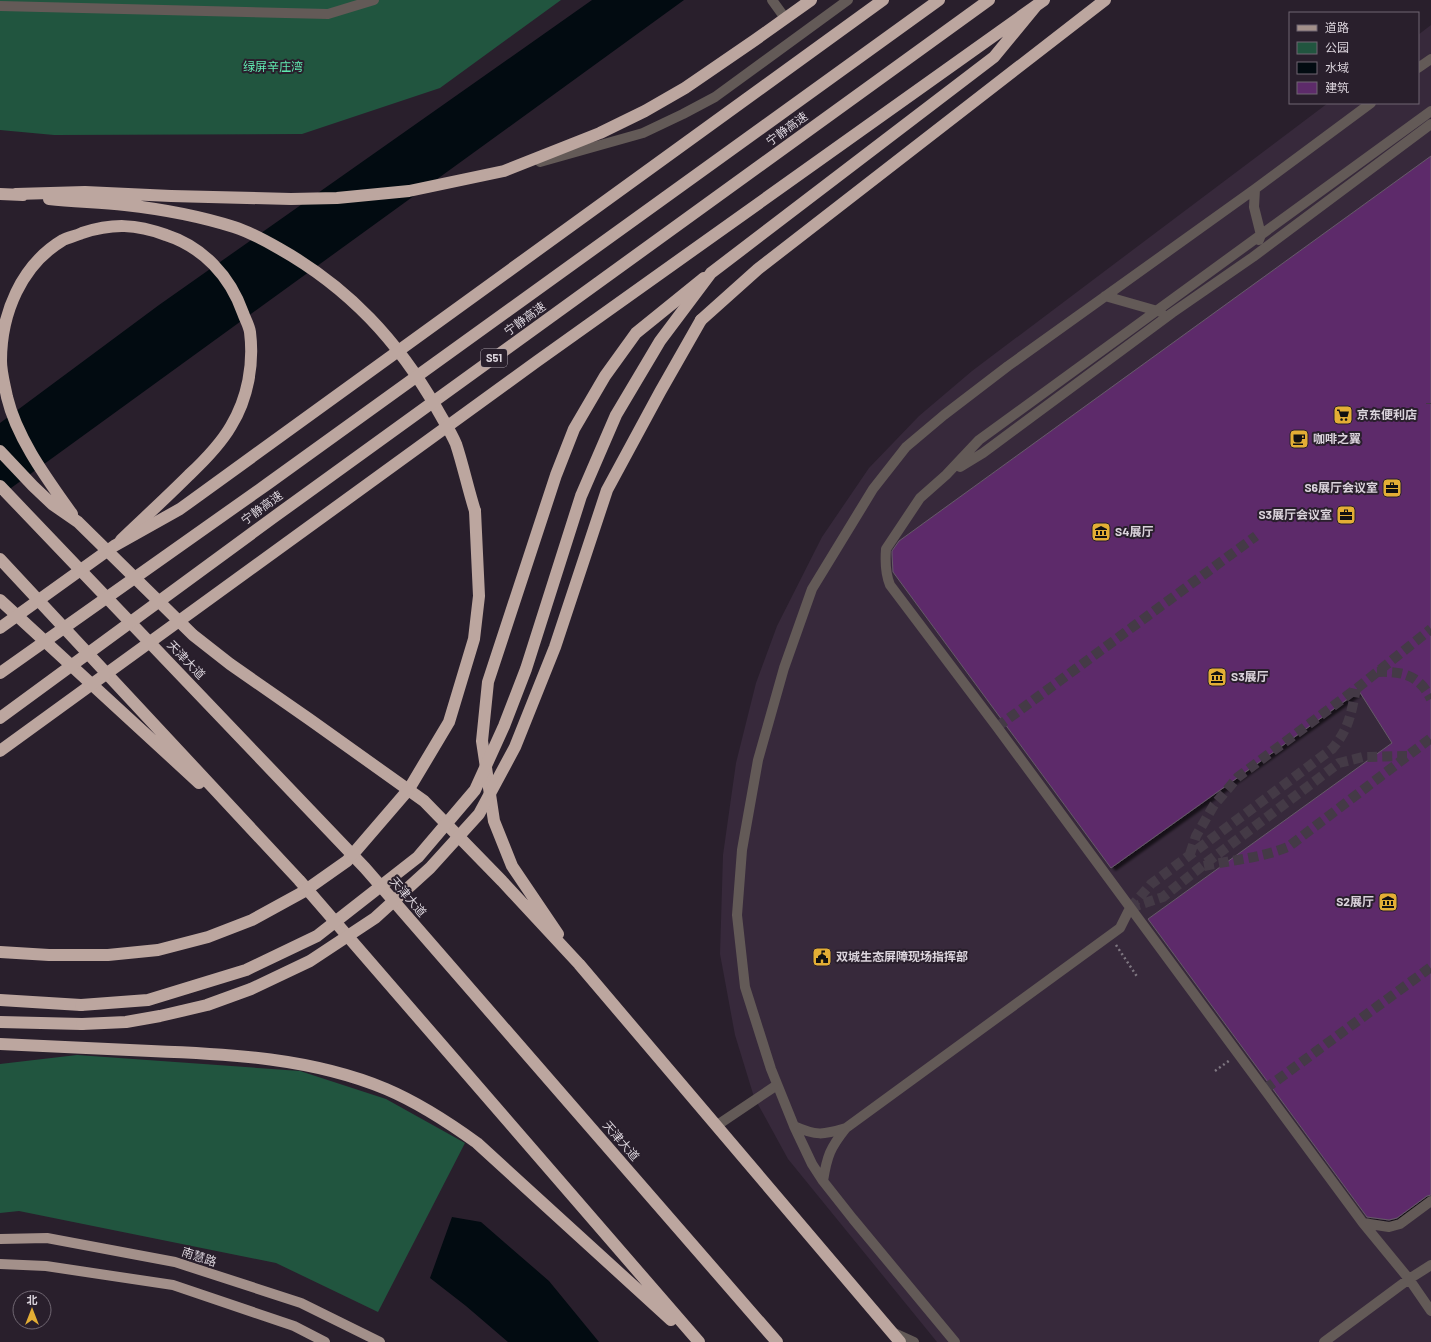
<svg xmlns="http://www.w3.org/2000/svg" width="1431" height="1342" viewBox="0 0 1431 1342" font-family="Barlow,'Noto Sans SC',sans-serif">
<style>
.built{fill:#37293b}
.green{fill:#21553f}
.water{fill:#020b11}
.building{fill:#5d2b6a;stroke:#665a69;filter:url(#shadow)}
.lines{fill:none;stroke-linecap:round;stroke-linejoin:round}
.minor-tunnel{stroke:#443a46;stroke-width:10;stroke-dasharray:10 5;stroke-linecap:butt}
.path{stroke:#7f7781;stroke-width:2.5;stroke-dasharray:2 3;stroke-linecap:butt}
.minor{stroke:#635a57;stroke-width:10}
.major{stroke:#a3908a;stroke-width:10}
.highway{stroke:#bca69f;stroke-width:12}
.highway-bridge{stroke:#bca69f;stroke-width:12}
.labels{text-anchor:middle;stroke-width:4;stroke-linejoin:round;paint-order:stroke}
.shield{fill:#291f2c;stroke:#a69ea7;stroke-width:1}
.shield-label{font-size:11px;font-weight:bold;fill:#dbd4dc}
.park-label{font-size:12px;fill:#60eab1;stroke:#291f2c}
.street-label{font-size:12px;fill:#dbd4dc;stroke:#291f2c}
.poi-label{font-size:12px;font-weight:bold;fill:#dbd4dc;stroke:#291f2c;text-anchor:start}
</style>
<defs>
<filter id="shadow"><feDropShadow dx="4.5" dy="2.5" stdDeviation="1" flood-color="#0009"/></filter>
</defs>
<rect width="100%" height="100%" fill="#291f2c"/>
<!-- built -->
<path class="built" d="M 1431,25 L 1431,1342 L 937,1342 L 788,1159 L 754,1097 L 735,1035 L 720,954 L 723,855 L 736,763 L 756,683 L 777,626 L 822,537 L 869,468 L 919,416 L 972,371 L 1328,103 L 1418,103 L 1418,35 Z"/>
<!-- green -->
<path class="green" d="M 0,0 L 561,0 L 440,88 L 302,134 L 54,135 L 0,130 Z
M 77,1055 L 300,1071 L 386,1099 L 465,1143 L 378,1312 L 276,1263 L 19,1211 L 0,1213 L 0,1064 Z"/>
<!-- water -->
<path class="water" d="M 592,0 L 684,0 L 0,496 L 0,423 L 159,305 Z
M 452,1217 L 481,1222 L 549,1281 L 599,1342 L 508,1342 L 466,1306 L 430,1278 Z"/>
<!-- building -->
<path class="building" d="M 1431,156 L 1431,1195 L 1427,1196 L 1397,1218 L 1389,1220 L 1367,1217 L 1148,919 L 1392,743 L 1359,691 L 1111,868 L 893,572 L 892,554 L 892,551 L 899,541 Z"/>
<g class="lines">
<!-- minor-tunnel -->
<path class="minor-tunnel" d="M 1431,404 L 1431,403
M 1377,672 C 1403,671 1419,675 1431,699
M 997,727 L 1256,536
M 1190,854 L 1196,836 L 1214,805 L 1238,777 L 1356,689 L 1431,629
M 1204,866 C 1232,860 1261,858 1288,847 L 1431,738
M 1130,908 L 1163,897 L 1202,866 L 1339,763 L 1363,757 L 1407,756
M 1130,908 L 1151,884 L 1332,749 C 1349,729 1351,714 1356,689
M 1265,1089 L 1431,967"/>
<!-- path -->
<path class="path" d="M 1116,945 L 1138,978
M 1215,1071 L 1230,1060"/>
<!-- minor -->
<path class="minor" d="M 772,0 L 785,18
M 0,6 L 328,14 L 374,0
M 1418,68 L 1431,59
M 1431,111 L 979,440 L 946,475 L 920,498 L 886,549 C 885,562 885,573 890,585 L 997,727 L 1363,1223 L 1409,1279 L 1431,1311
M 540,162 L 643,133 L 683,114 L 715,97 L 848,0
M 1255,189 L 1254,207 L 1261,235 L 1259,240
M 1105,296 L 1161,312
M 960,467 L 983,453 L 1172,313 L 1253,257 L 1431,124
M 716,1126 L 777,1085
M 794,1126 C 816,1136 823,1135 846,1128
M 823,1181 C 827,1156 830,1148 846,1128 L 1120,928 L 1130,908
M 1363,1223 L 1389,1227 L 1400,1224 L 1431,1201
M 892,1332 L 914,1342
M 955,1342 L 853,1219 L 823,1181 L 812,1164 L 794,1126 L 771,1069 L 745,987 L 737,915 L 742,850 L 758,760 L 784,668 L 812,589 L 873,489 L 906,447 L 944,415 L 1008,366 L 1255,189 L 1371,103
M 1324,1342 L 1409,1279 L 1431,1265"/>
<!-- major -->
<path class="major" d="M 0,1239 L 47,1238 L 175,1262 L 301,1303 L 380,1342
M 0,1264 L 46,1266 L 173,1285 L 294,1326 L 325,1342"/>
<!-- highway -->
<path class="highway" d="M 0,194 L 23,195
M 16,194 L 85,192 L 171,196 L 291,199 L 337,198 L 409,191 L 504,171 L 600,133 L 645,111 L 685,88 L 755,40 L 811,0
M 49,199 C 74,202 99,202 125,205 C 161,209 199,216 234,227 C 250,232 266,241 280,249 C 349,288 398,341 437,409 C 443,420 451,432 456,444 C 463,465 468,489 475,511
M 701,320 L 758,269 L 1105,0
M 0,451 L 33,486 L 52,504 L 78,522 L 193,635 L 230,664 L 309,719 L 424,801 L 502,881 L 579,964 L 900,1342
M 0,486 L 365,868 L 777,1342
M 72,514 C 48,480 17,439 7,397 C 5,386 1,373 1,361 C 1,314 21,265 63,240 C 69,237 76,236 82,233 C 113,223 136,224 166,235 C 203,247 230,276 243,313 C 245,319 249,325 250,332 C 254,364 248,398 231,426 C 220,445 205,460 189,475 C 167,497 144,518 121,540
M 0,559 L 299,880 L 699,1342
M 0,600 L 199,783
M 558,934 L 512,866 L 494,821 L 482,741 L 488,682 L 556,475 L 574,429 L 605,376 L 636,333 L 704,278
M 0,1000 L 81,1005
M 0,1022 L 82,1024
M 0,1044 C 50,1046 101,1049 151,1051 C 230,1054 312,1058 386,1089 C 419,1103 448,1122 477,1143 L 671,1320"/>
<!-- highway-bridge -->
<path class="highway-bridge" d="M 0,628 L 114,546 L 180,509 L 883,0
M 0,673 L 266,485 L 939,0
M 0,718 L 274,517 L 989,0
M 0,751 L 536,362 L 1044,0
M 0,952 L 49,955 L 108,955 L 158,950 L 208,937 L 252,920 L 303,892 L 347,861 L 409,789 L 449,722 L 474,639 L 479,596 L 475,511
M 81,1005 L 148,1000 L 246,970 L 317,936 L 418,857 L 475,790 L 504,726 L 526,669 L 581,496 L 616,415 L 660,341 L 711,273 L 994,57 L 1036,6
M 82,1024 L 126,1022 L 160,1016 L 207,1005 L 251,989 L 310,961 L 375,918 L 430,868 L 479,814 L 515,747 L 555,647 L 607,490 L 660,392 L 701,320"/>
</g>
<!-- icons -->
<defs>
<symbol id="supermarket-square" viewBox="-11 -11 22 22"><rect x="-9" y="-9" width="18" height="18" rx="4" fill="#e3ae35" stroke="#291f2c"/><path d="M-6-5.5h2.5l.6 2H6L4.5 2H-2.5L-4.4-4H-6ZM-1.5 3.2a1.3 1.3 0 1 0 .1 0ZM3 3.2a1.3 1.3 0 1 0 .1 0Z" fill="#111"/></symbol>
<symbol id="cafe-square" viewBox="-11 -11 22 22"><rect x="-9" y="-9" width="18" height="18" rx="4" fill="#e3ae35" stroke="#291f2c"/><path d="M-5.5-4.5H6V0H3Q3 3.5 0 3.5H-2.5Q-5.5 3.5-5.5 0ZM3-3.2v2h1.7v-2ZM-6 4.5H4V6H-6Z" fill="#111"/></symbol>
<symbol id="office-square" viewBox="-11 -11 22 22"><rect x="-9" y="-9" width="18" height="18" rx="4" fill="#e3ae35" stroke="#291f2c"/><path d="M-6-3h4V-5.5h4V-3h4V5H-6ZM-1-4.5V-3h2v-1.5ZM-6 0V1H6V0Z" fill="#111"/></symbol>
<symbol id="museum-square" viewBox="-11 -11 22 22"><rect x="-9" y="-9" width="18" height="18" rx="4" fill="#e3ae35" stroke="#291f2c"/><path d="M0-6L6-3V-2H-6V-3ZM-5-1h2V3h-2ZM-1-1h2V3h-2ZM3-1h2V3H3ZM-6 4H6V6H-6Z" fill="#111"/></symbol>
<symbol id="civic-square" viewBox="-11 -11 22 22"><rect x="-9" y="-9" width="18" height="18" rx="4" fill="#e3ae35" stroke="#291f2c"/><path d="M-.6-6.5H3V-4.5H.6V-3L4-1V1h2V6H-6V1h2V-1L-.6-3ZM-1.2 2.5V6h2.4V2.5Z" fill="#111"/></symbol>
</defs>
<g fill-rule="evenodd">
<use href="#supermarket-square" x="1332" y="404" width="22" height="22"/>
<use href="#cafe-square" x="1288" y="428" width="22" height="22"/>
<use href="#office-square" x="1381" y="477" width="22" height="22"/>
<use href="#office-square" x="1335" y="504" width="22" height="22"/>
<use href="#museum-square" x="1090" y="521" width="22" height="22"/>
<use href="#museum-square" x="1206" y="666" width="22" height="22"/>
<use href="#museum-square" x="1377" y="891" width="22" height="22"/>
<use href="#civic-square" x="811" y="946" width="22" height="22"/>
</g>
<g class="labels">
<!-- shield labels -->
<rect class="shield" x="481" y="349" width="26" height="18" rx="3"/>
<g class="shield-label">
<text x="494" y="362">S51</text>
</g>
<!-- park labels -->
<g class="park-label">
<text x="273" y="71">绿屏辛庄湾</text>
</g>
<!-- street labels -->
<g class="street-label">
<text transform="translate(787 129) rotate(-36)" y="4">宁静高速</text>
<text transform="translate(525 319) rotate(-36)" y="4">宁静高速</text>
<text transform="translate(262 508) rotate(-36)" y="4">宁静高速</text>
<text transform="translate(186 660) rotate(46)" y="4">天津大道</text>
<text transform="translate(408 897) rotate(49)" y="4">天津大道</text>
<text transform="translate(621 1141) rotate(49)" y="4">天津大道</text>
<text transform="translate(199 1257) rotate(18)" y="4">南慧路</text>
</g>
<!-- poi labels -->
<g class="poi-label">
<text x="1357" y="419">京东便利店</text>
<text x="1313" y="443">咖啡之翼</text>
<text x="1378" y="492" text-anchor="end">S6展厅会议室</text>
<text x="1332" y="519" text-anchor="end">S3展厅会议室</text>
<text x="1115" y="536">S4展厅</text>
<text x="1231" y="681">S3展厅</text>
<text x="1374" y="906" text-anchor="end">S2展厅</text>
<text x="836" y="961">双城生态屏障现场指挥部</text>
</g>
</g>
<!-- legend -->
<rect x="1289" y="12" width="130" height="92" fill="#291f2c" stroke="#706772"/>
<rect x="1297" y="25" width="20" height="6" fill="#a3908a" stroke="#706772"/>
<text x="1325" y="32" font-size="12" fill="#dbd4dc">道路</text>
<rect x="1297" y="42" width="20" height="12" fill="#21553f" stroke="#706772"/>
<text x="1325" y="52" font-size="12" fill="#dbd4dc">公园</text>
<rect x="1297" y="62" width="20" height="12" fill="#020b11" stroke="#706772"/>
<text x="1325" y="72" font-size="12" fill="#dbd4dc">水域</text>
<rect x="1297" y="82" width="20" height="12" fill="#5d2b6a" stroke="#706772"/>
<text x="1325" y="92" font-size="12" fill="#dbd4dc">建筑</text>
<!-- north arrow -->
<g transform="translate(32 1310)"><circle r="19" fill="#291f2c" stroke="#706772"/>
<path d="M0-3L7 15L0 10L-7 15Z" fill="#e3ae35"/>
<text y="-6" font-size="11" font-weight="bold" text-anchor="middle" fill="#dbd4dc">北</text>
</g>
</svg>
